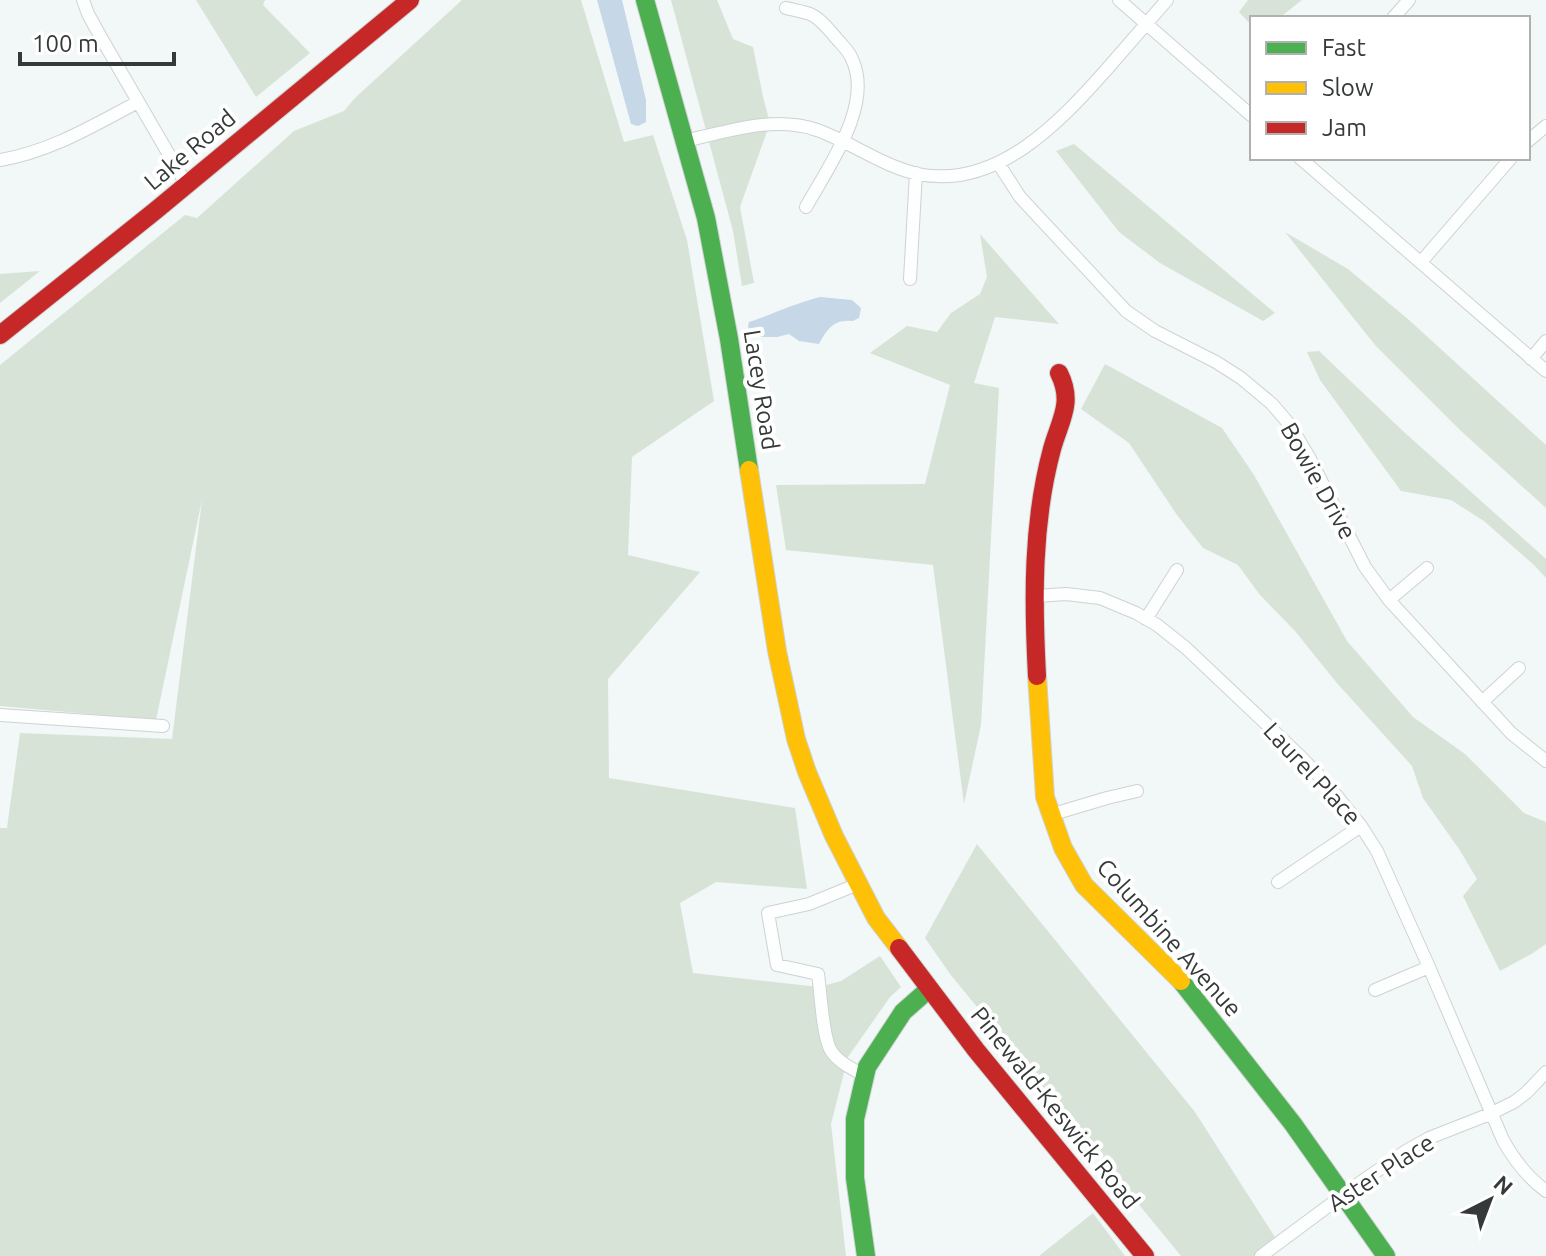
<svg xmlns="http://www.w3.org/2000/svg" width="1546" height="1256" viewBox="0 0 1546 1256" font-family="Ubuntu,sans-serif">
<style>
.green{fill:#d8e3d8}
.water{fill:#c6d7e7}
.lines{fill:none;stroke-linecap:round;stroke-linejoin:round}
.street-casing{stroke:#ced2d2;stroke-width:14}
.fast-casing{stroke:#ced2d2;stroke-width:20}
.slow-casing{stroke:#ced2d2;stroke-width:20}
.jam-casing{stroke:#ced2d2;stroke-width:20}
.street{stroke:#fdfefe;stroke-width:12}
.fast{stroke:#4caf50;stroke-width:18}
.slow{stroke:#ffc107;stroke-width:18}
.jam{stroke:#c62828;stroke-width:18}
.labels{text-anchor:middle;stroke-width:8;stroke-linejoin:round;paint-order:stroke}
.street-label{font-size:24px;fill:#363939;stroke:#fff}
</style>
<rect width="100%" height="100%" fill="#f2f7f7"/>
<!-- green -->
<path class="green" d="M 196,0 L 265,0 L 263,5 L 310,53 L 256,97 Z
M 462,0 L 581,0 L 624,142 L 653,135 L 687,240 L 714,401 L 632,457 L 628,555 L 700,572 L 608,679 L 609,778 L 795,808 L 807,889 L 716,882 L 680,903 L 693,973 L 819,987 L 841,981 L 880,956 L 901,987 L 890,997 L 848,1057 L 831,1124 L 846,1256 L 0,1256 L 0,828 L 7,828 L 20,733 L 172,739 L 202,500 L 156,720 L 0,706 L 0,365 L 185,215 L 197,218 L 294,131 L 344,111 L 355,98 Z
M 671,0 L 717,0 L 733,39 L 753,47 L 763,97 L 770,123 L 740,207 L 754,283 L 742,286 L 733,231 Z
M 1248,0 L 1302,0 L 1279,18 L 1252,18 L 1252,26 L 1239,12 Z
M 1074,144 L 1275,313 L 1263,321 L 1160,263 L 1119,232 L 1056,151 Z
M 1285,232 L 1348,269 L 1409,320 L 1546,445 L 1546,508 L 1461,431 L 1375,345 Z
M 980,234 L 1059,324 L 995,317 L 974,383 L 999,388 L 981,725 L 964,804 L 933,565 L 786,550 L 776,485 L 925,484 L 950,385 L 870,353 L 907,326 L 937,332 L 951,313 L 980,294 L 987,277 Z
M 40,271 L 0,303 L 0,274 Z
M 1319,351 L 1404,432 L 1546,559 L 1546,578 L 1534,565 L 1484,521 L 1451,500 L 1401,491 L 1320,380 L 1307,352 Z
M 1105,364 L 1222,428 L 1254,475 L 1347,641 L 1413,717 L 1465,754 L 1524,813 L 1546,822 L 1546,944 L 1533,953 L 1500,971 L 1463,896 L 1477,879 L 1459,849 L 1423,798 L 1412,766 L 1336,682 L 1295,631 L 1260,595 L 1238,565 L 1203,548 L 1177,515 L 1129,443 L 1081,409 Z
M 977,844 L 1195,1112 L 1278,1242 L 1257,1256 L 1181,1256 L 950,974 L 925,938 Z
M 1093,1213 L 1125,1256 L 1039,1256 Z"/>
<!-- water -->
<path class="water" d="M 597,0 L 622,0 L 646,100 L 646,122 L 638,126 L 631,124 Z
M 820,297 L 852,300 L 861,308 L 859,318 C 848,323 857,320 845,321 C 831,322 825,333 819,344 L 799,341 L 789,334 L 777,337 L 750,337 L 748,326 L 749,322 C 773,314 796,303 820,297 Z"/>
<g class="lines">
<defs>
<path id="street" d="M 83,0 L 88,14 L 103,41 L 186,184
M 1119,0 L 1252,116
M 786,8 C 793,10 803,11 810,14 C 820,18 830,31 837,39 C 842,45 849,51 852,59 C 874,105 828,167 806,207
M 1393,18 L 1409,0
M 684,141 C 727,132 773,115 817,130 C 851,142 882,166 918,174 C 997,190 1060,122 1107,69 C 1127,46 1147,23 1167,0
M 1528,141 L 1546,126
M 1300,158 L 1546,371
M 0,160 C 50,152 94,125 138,102
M 998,163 L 1020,197 L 1126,311 L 1155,331 L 1216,362 L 1241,378 L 1272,404 L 1290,425 L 1309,457 L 1365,567 L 1389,600 L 1511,733 L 1546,761
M 1421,262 L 1511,158
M 910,279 L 916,173
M 1531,359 L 1546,341
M 1036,596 L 1066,594 L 1100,598 L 1136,613 L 1157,625 L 1186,648 L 1299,755 L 1327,784 L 1361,826 L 1377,851 L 1429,967 L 1503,1140 C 1514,1160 1527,1177 1546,1191
M 1389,600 L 1427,568
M 1146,619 L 1177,570
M 1482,702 L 1519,668
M 0,715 L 163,726
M 1050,815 L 1107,798 L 1137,791
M 1278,882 L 1361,826
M 858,884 L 809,904 L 768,913 L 777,965 L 818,974 C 821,994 822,1032 830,1049 C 837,1062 853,1069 865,1076
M 1375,990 L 1429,967
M 1261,1256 L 1358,1184 L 1406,1151 L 1429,1138 L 1490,1114 L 1514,1102 L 1526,1093 L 1546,1072"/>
<path id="fast" d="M 645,0 L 706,218 L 729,339 L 749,470
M 1181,981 L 1293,1124 L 1386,1256
M 866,1256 L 855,1178 L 855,1119 L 867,1067 L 903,1012 L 929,989"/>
<path id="slow" d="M 749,470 L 777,651 L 796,739 L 807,772 L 834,836 L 876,918 L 899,948
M 1037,676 L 1045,797 L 1063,848 L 1084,885 L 1181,981"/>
<path id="jam" d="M 0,335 L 155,211 L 410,0
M 1037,676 C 1033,600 1032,523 1052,449 C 1060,420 1074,403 1059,373
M 899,948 L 976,1050 L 1145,1256"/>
</defs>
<!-- street casing -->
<use href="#street" class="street-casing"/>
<!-- fast casing -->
<use href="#fast" class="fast-casing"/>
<!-- slow casing -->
<use href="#slow" class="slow-casing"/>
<!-- jam casing -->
<use href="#jam" class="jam-casing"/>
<!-- street -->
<use href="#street" class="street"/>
<!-- fast -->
<use href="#fast" class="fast"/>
<!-- slow -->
<use href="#slow" class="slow"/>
<!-- jam -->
<use href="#jam" class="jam"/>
</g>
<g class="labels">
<!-- street labels -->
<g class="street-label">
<text transform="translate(190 150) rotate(-40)" y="8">Lake Road</text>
<text transform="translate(761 390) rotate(81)" y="8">Lacey Road</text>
<text transform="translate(1318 481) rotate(61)" y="8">Bowie Drive</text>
<text transform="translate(1312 774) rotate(47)" y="8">Laurel Place</text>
<text transform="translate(1169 938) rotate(48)" y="8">Columbine Avenue</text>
<text transform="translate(1055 1108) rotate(51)" y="8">Pinewald-Keswick Road</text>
<text transform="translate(1381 1173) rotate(-33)" y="8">Aster Place</text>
</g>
</g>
<!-- legend -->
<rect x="1250" y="16" width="280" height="144" fill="#ffffff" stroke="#afb0b0" stroke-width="2"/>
<rect x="1266" y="42" width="40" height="12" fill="#4caf50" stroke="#afb0b0" stroke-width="2"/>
<text x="1322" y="56" font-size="24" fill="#363939">Fast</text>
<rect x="1266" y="82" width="40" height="12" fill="#ffc107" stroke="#afb0b0" stroke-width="2"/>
<text x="1322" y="96" font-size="24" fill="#363939">Slow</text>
<rect x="1266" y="122" width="40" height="12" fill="#c62828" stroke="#afb0b0" stroke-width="2"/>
<text x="1322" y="136" font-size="24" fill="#363939">Jam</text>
<!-- north arrow -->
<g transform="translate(1490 1200) rotate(42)" stroke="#ffffff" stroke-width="6" paint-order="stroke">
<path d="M0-6L14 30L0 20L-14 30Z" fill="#363939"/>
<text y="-12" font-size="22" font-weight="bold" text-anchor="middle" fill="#363939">N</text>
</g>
<!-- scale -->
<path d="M20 52v12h154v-12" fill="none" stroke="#363939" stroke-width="4"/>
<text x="32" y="52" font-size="24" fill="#363939" stroke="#ffffff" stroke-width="6" paint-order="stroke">100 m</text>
</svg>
